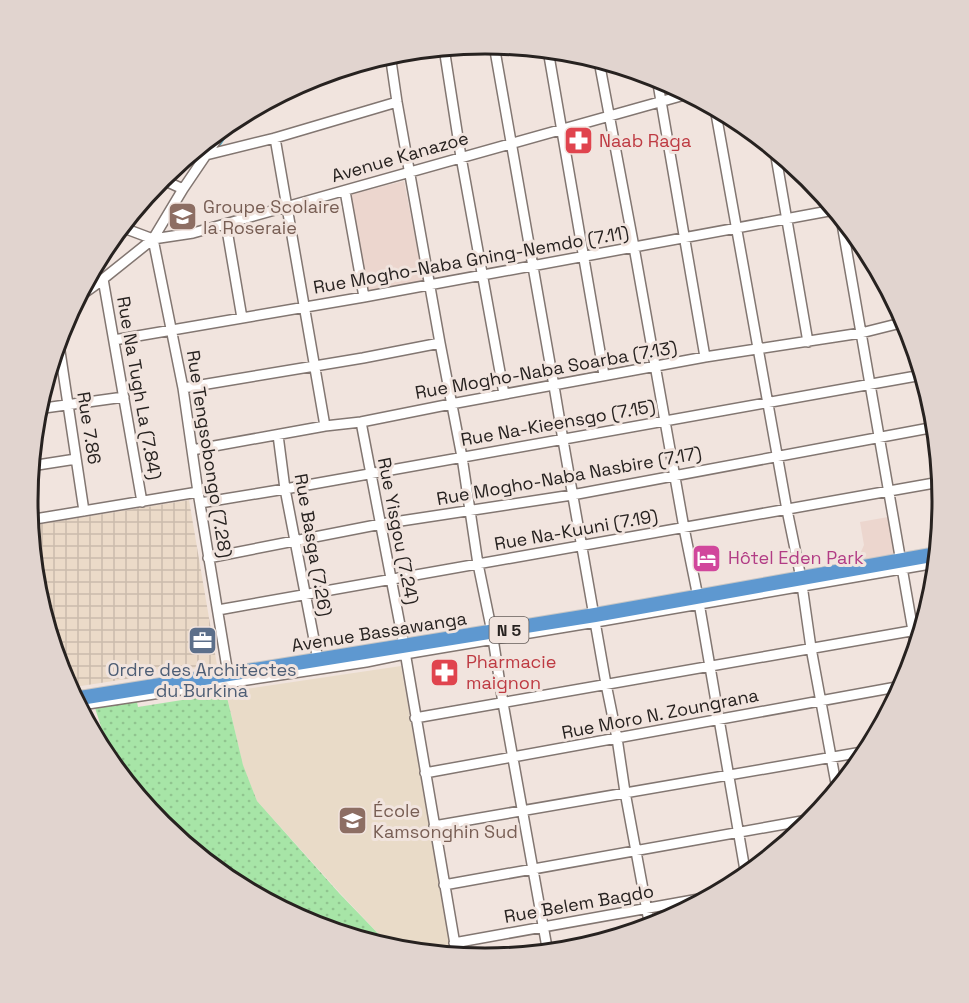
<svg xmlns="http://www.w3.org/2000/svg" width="969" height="1003" viewBox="0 0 969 1003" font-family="'Space Grotesk',sans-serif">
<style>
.built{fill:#ecd6ce}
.industrial{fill:url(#industrial-grid)}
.education{fill:#e9dbc8}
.park{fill:url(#park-dots)}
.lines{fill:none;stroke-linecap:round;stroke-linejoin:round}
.stream{stroke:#44a9c7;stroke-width:1.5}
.minor-casing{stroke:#827671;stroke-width:12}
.major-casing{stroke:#c7c6c5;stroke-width:15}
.highway-casing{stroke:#c7c6c5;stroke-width:16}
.minor{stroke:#fff;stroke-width:9}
.major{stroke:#9ec1e3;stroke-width:12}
.highway{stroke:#5e98d0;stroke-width:14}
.labels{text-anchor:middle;stroke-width:6;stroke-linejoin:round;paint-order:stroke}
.shield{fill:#f1e4de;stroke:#645c59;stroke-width:1.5}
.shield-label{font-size:16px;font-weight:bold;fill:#272220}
.health-label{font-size:18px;fill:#be3a42;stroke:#f1e4de;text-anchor:start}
.street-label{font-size:18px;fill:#272220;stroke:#f1e4de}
.education-label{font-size:18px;fill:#785e54;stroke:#f1e4de;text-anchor:start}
.hotel-label{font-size:18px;fill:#b23c85;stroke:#f1e4de;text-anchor:start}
.service-label{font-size:18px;fill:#4e5e75;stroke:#f1e4de}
.rim{fill:none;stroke:#272220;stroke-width:3}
</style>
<defs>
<pattern id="industrial-grid" width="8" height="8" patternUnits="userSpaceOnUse" patternTransform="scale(1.5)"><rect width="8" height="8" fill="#ebdac8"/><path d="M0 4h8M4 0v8" fill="none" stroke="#cabbac"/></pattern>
<pattern id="park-dots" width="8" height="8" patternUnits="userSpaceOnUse" patternTransform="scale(1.5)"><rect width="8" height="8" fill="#a7e5a7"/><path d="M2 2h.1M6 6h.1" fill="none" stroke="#90c48f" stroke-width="1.8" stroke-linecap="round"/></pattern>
</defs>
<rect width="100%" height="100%" fill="#f1e4de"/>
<!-- built -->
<path class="built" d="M 404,181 L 424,283 L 365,295 L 348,195 Z
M 888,517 L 895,556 L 856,563 L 864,545 L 860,522 Z"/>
<!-- industrial -->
<path class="industrial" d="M 189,500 L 217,665 L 68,688 L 62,676 L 36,590 L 29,526 Z"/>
<!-- education -->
<path class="education" d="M 401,666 L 432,841 L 453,956 L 393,949 L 340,893 L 257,801 L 243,766 L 226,692 Z"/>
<!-- park -->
<path class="park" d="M 226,693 L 243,765 L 257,801 L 339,893 L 393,949 L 309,924 L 230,882 L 161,825 L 115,769 L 95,708 L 137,702 L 138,707 Z"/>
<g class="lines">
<!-- stream -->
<path class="stream" d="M 220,145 L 239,116"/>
<defs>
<path id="minor" d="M 494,45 L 554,386 L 563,440 L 606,684 L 617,738 L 625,792 L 650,927
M 444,48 L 461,157 L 504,394
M 548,50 L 604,375
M 390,54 L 397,102 L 440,343 L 462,457 L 478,564 L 492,632 L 503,703 L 548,953
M 599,61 L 634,247 L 684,528 L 698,597 L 746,876
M 657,78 L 705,357
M 715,108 L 787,510 L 801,578 L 811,648 L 837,789
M 275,138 L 325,426
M 775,151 L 808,342
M 206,155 L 275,138 L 397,102
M 161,179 L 183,189
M 345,191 L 364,297
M 841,218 L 916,648
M 226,224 L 242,318
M 121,227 L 153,239 L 193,233 L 688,94
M 153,239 L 183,388 L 198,492 L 228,674
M 103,279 L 142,502
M 77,298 L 98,283 L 153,239 L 183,189 L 227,124
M 58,338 L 84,511
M 114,340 L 364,297 L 834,210
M 183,388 L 363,358 L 440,343
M 37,409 L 124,397
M 361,422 L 404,646 L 457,956
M 278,435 L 285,489 L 318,660
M 192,450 L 325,426 L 361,422 L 451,404 L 705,357 L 861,333 L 905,322
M 31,466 L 76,459
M 200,503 L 285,489 L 922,375
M 29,520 L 198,492
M 208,558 L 381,524 L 572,495 L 935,427
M 218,610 L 940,482
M 81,705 L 366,662 L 405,654 L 596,622 L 936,563
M 415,718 L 922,629
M 425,773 L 902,686
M 434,826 L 868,751
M 444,885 L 813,819
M 454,943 L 710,897"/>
<path id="major" d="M 79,699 L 84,719"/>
<path id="highway" d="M 74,699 L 595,615 L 937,554"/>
</defs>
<!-- minor casing -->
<use href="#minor" class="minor-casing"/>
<!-- major casing -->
<use href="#major" class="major-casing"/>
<!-- highway casing -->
<use href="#highway" class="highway-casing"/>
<!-- minor -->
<use href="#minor" class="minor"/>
<!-- major -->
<use href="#major" class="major"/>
<!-- highway -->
<use href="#highway" class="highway"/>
</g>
<!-- icons -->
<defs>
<symbol id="pharmacy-square" viewBox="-11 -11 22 22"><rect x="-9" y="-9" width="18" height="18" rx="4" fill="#e0444e" stroke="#f1e4de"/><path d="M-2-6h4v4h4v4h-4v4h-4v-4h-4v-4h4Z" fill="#fff"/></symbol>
<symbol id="school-square" viewBox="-11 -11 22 22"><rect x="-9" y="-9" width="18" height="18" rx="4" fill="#8d6e63" stroke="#f1e4de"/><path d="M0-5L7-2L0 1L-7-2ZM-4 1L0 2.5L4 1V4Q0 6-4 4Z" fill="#fff"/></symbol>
<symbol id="hotel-square" viewBox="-11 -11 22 22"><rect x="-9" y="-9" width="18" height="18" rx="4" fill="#d1479c" stroke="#f1e4de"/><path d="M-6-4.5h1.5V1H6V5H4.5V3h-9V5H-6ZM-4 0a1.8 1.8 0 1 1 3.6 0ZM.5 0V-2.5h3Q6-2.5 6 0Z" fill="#fff"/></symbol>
<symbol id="office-square" viewBox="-11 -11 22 22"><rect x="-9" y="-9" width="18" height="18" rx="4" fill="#5c6f8a" stroke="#f1e4de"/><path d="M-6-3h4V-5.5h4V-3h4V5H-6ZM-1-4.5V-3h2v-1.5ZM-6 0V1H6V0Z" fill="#fff"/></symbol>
</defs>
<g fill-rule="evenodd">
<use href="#pharmacy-square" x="562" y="124" width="33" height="33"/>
<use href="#school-square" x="166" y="200" width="33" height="33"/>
<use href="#hotel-square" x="690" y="542" width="33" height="33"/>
<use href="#office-square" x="186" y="624" width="33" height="33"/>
<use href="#pharmacy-square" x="428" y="656" width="33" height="33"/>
<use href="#school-square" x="336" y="804" width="33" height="33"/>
</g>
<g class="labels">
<!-- shield labels -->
<rect class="shield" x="489.5" y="617" width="39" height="26" rx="4.5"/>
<g class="shield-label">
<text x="509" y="636">N 5</text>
</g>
<!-- health labels -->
<g class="health-label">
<text x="599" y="147">Naab Raga</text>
<text x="466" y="668">Pharmacie<tspan x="466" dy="21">maignon</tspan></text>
</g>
<!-- street labels -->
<g class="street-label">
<text transform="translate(400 157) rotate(-16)" y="6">Avenue Kanazoe</text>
<text transform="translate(471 260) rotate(-10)" y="6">Rue Mogho-Naba Gning-Nemdo (7.11)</text>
<text transform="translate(546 370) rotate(-10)" y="6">Rue Mogho-Naba Soarba (7.13)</text>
<text transform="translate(139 388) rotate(80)" y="6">Rue Na Tugh La (7.84)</text>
<text transform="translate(558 423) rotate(-10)" y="6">Rue Na-Kieensgo (7.15)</text>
<text transform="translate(89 428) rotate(81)" y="6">Rue 7.86</text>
<text transform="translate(209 454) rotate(81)" y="6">Rue Tengsobongo (7.28)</text>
<text transform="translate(569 476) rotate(-10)" y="6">Rue Mogho-Naba Nasbire (7.17)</text>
<text transform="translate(576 530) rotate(-10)" y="6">Rue Na-Kuuni (7.19)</text>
<text transform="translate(398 531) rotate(79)" y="6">Rue Yisgou (7.24)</text>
<text transform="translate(313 545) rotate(80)" y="6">Rue Basga (7.26)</text>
<text transform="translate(379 632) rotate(-9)" y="6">Avenue Bassawanga</text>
<text transform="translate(660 714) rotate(-11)" y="6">Rue Moro N. Zoungrana</text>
<text transform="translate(579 904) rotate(-10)" y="6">Rue Belem Bagdo</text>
</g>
<!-- education labels -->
<g class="education-label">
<text x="203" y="213">Groupe Scolaire<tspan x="203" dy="21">la Roseraie</tspan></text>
<text x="373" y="817">École<tspan x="373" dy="21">Kamsonghin Sud</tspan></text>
</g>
<!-- hotel labels -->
<g class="hotel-label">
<text x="728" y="564">Hôtel Eden Park</text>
</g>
<!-- service labels -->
<g class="service-label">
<text x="202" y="676">Ordre des Architectes<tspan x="202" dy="21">du Burkina</tspan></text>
</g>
</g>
<!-- crop -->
<path d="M0 0H969V1003H0ZM38 501a447 447 0 1 1 894 0a447 447 0 1 1-894 0Z" fill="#e1d4cf" fill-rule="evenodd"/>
<path class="rim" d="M38 501a447 447 0 1 1 894 0a447 447 0 1 1-894 0Z"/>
</svg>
